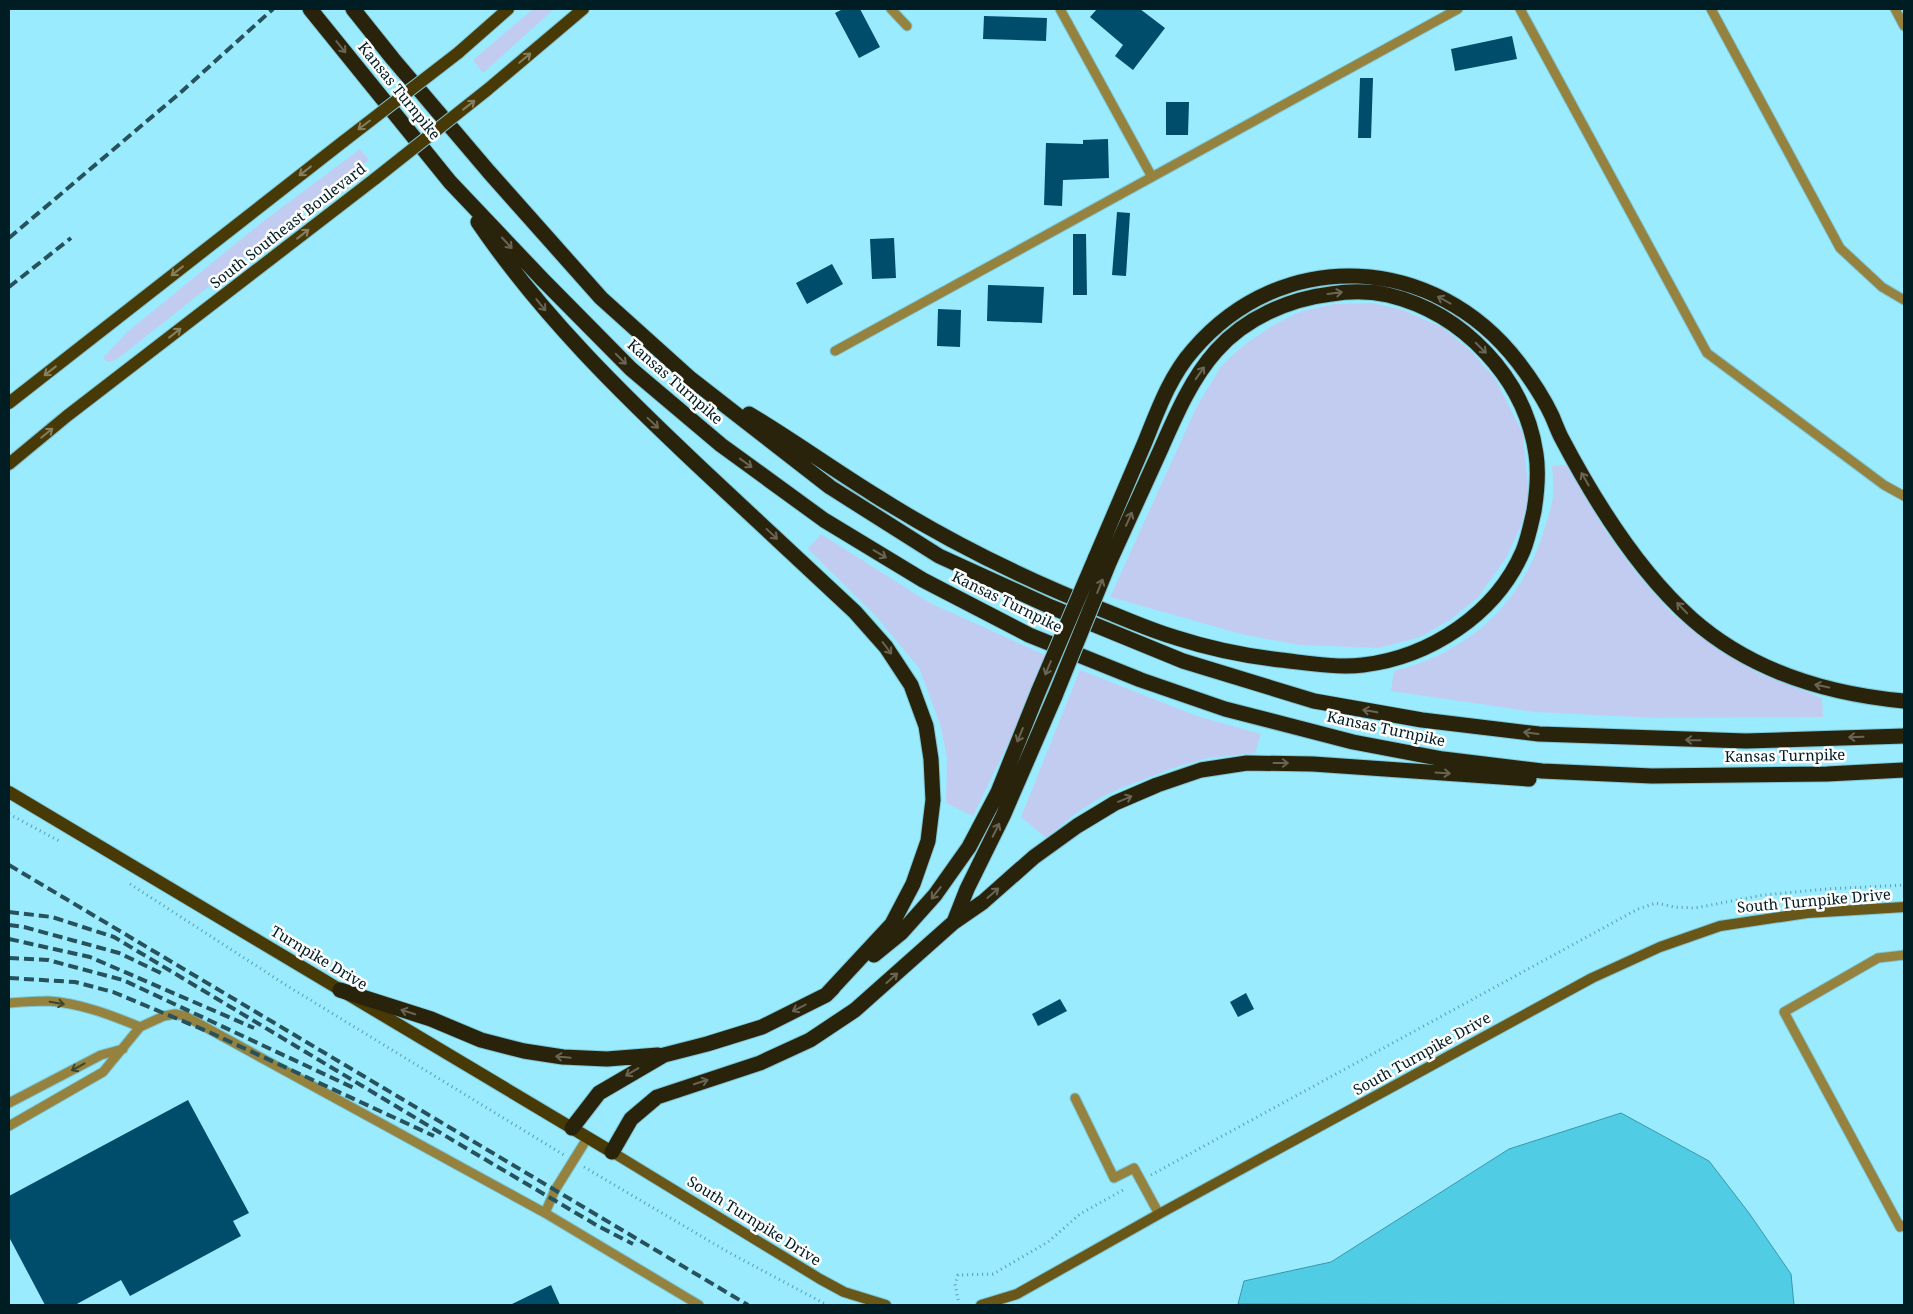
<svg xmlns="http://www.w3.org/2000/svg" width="1913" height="1314" viewBox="0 0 1913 1314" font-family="'Noto Serif',serif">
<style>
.green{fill:#c2ccf1}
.water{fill:#51cce5;stroke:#3998ab}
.building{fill:#004c6b}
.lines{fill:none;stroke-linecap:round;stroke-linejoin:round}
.lane-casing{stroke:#7ec6d6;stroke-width:11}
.secondary-casing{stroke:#7ec6d6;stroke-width:12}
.primary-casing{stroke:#7ec6d6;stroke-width:14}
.highway-casing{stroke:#7ec6d6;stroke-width:17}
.path{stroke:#5e9ba9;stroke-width:3;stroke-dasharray:1 4;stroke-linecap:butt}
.lane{stroke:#95823e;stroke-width:9}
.secondary{stroke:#685719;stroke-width:10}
.primary{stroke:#483a06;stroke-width:12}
.highway{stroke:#2a230b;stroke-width:15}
.rail{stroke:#27525c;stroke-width:4;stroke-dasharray:10 5;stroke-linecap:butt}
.primary-bridge-casing{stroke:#7ec6d6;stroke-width:14;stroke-linecap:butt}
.highway-bridge-casing{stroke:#7ec6d6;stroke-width:17;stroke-linecap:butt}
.primary-bridge{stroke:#483a06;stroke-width:12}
.highway-bridge{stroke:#2a230b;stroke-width:15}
.oneway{stroke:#696454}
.oneway2{stroke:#877e5c}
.oneway3{stroke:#3c452e}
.labels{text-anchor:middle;stroke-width:5;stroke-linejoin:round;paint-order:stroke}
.street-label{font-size:15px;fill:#001d24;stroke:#fdfdfd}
</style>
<rect width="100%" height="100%" fill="#9aebfd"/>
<!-- green -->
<path class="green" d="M 533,9 L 554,9 L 483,73 L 473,60 Z
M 360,149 L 369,160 L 116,360 L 107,362 L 103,358 L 126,333 L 261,223 Z
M 1372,303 L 1403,310 L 1443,328 L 1472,352 L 1496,380 L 1523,434 L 1529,499 L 1520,528 L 1506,558 L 1478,597 L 1450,620 L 1420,637 L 1379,648 L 1299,645 L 1241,634 L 1110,597 L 1197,406 L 1222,365 L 1244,345 L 1275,324 L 1302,311 L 1334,304 Z
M 1566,465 L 1605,530 L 1634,570 L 1672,614 L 1718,648 L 1758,673 L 1822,698 L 1823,717 L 1656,718 L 1535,712 L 1391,691 L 1394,671 C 1468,653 1523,603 1544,530 C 1547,519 1552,508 1553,497 C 1554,487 1553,476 1552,466 Z
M 821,534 L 930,603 L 1047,656 L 1031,696 L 973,816 L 946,803 L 947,759 L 941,727 L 919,668 L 876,616 L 808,549 Z
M 1080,670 L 1197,716 L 1261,734 L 1255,753 L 1208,758 L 1176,767 L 1121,788 L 1098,799 L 1075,814 L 1046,838 L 1021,817 Z"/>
<!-- water -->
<path class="water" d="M 1621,1113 L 1709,1161 L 1749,1213 L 1791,1274 L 1794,1305 L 1238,1304 L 1244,1281 L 1331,1262 L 1509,1149 Z"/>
<!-- building -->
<path class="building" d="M 843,9 L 860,9 L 880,47 L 859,58 L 835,13 Z
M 1097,9 L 1140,9 L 1165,28 L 1133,70 L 1115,56 L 1123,45 L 1090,17 Z
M 984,16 L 1047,18 L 1046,41 L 983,39 Z
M 1512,36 L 1517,59 L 1455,71 L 1451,49 Z
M 1360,78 L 1373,78 L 1371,138 L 1358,138 Z
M 1166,102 L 1189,102 L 1188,135 L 1166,135 Z
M 1108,139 L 1109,178 L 1063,180 L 1062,206 L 1044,205 L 1046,143 L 1083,144 L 1083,140 Z
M 1117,212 L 1130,213 L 1126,276 L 1112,275 Z
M 1073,234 L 1086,234 L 1087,295 L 1073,295 Z
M 894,238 L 896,278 L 872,279 L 870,239 Z
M 832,264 L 843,284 L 807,304 L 796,283 Z
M 988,285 L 1044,287 L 1042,323 L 987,321 Z
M 938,309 L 961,310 L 960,347 L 937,346 Z
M 1246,993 L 1254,1009 L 1238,1017 L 1230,1002 Z
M 1060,999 L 1067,1011 L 1038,1026 L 1032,1014 Z
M 188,1100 L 249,1213 L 233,1221 L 241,1236 L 130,1296 L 121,1280 L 75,1305 L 45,1305 L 9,1237 L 9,1196 Z
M 551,1285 L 560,1305 L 510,1305 Z"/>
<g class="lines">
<defs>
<path id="lane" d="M 891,9 L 907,26
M 1060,9 L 1152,177
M 1520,9 L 1707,353 L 1884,485 L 1904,496
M 1711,9 L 1840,248 L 1882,287 L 1904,300
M 1895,9 L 1904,26
M 835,351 L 1458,9
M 1904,955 L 1878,958 L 1784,1012 L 1900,1227 L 1904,1225
M 9,1003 C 22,1002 35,1001 48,1001 C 80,1003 111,1015 140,1027
M 1075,1098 L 1114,1178 L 1134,1168 L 1159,1214
M 9,1103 L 101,1055 L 123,1049
M 9,1126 L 103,1072 L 140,1027 L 164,1016 L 175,1014 L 185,1016 L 545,1213 L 699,1305
M 545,1213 L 555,1190 L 588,1137"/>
<path id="secondary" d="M 612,1152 L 820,1279 L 844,1292 L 886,1305
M 981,1305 L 1017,1294 L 1159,1214 L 1592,978 L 1660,947 L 1720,926 L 1807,913 L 1904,907"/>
<path id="primary" d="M 458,53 L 508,9
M 487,90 L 583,9
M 9,403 L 344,141
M 9,464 L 67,416 L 376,178
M 9,792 L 612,1152"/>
<path id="highway" d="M 310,9 L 450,182 L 543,280 L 631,369 L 721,445 L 824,520 L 923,580 L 1029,635 L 1141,680 L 1225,709 L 1353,742 L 1443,759 L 1542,771 L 1652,776 L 1827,774 L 1904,770
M 353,9 L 393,59 L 489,172 L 601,298 L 691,379 L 830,487 L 939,556 L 1051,607 L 1183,661 L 1314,701 L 1422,720 L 1539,734 L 1746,741 L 1904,736
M 478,222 C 542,316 622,394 705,472 C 755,519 805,565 855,612 L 886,647 L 911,685 L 926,726 L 931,759 L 933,800 L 928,841 L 913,884 L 892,924 L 826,995
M 749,414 C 791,439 831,468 873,494 C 947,541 1026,580 1108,612 C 1130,621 1153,631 1177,638 C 1211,649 1246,656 1281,660 C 1308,663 1337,668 1363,665 C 1430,657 1496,614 1523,551 C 1528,539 1531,524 1534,511 C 1537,492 1539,473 1536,454 C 1525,378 1463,313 1388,295 C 1370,291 1349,291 1331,294 C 1289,299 1245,318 1216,351 C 1191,379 1175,417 1160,451 C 1143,488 1126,526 1109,563
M 1095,559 C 1112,520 1128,481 1145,442 C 1158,410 1170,376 1193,350 C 1283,245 1435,254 1518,362 C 1531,379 1543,397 1552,416 C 1555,423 1558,431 1561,437 C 1594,500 1639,572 1692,619 C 1751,671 1828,694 1904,701
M 954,922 L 967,889 L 1003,816 L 1055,696
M 874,955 L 901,933 L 935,895 L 969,847 L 998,792 L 1039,690
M 340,990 L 431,1019 L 481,1040 L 524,1051 L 563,1057 L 607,1059 L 658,1055
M 572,1128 L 599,1093 L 664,1055 L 707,1044 L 762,1027 L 826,995 L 833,988
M 612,1152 L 631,1119 L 657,1097 L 760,1063 L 810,1040 L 855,1010 L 954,922 L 983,902 L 1034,857 L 1077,826 L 1115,803 L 1157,785 L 1201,770 L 1247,763 L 1313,764 L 1529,779"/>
</defs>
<!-- lane casing -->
<use href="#lane" class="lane-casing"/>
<!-- secondary casing -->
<use href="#secondary" class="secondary-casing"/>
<!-- primary casing -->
<use href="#primary" class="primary-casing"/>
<!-- highway casing -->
<use href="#highway" class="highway-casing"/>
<!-- path -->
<path class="path" d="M 9,814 L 61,842
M 130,884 L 289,987 L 564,1155
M 584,1167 L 728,1252 L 827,1305
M 1151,1175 L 1638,909 L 1656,903 L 1674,907 L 1695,908 L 1763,895 L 1827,889 L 1904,885
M 959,1305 L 955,1284 L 958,1275 L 993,1274 L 1048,1242 L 1080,1214 L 1123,1190"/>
<!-- lane -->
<use href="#lane" class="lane"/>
<!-- secondary -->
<use href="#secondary" class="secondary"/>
<!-- primary -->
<use href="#primary" class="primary"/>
<!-- highway -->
<use href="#highway" class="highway"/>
<!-- rail -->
<path class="rail" d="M 9,238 L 180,93 L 273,9
M 9,287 L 71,238
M 9,865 L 748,1305
M 9,912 L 52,917 L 114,937 L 454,1141 L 598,1226 L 633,1244
M 9,925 L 24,927 L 119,953 L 165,975
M 9,939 L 90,957 L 254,1028
M 9,958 L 48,960 L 123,980 L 356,1089
M 9,978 L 75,982 L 113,992 L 209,1032 L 434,1136"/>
<defs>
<path id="primary-bridge" d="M 344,141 L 458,53
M 376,178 L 487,90"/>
<path id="highway-bridge" d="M 1039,690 L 1095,559
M 1055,696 L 1109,563"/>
</defs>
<!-- primary-bridge casing -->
<use href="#primary-bridge" class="primary-bridge-casing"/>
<!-- highway-bridge casing -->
<use href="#highway-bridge" class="highway-bridge-casing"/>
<!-- primary-bridge -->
<use href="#primary-bridge" class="primary-bridge"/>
<!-- highway-bridge -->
<use href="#highway-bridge" class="highway-bridge"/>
</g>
<!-- one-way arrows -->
<defs><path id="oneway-shaft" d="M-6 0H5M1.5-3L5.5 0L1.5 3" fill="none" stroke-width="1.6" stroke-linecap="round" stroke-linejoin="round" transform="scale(1.25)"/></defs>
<g class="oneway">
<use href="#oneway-shaft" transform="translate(341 47) rotate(51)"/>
<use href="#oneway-shaft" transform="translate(507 243) rotate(47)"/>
<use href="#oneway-shaft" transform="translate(1335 293) rotate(-7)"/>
<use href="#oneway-shaft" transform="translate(1444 300) rotate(-151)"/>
<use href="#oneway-shaft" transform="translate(541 305) rotate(51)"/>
<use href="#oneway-shaft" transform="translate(1481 348) rotate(45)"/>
<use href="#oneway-shaft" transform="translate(621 359) rotate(45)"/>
<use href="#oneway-shaft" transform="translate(1200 373) rotate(-55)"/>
<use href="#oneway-shaft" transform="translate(653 423) rotate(43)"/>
<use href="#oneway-shaft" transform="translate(746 463) rotate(36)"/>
<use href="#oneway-shaft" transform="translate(1585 479) rotate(-120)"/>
<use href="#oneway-shaft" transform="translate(1129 519) rotate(-66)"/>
<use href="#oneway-shaft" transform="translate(772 534) rotate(43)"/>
<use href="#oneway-shaft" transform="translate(880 554) rotate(31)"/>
<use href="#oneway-shaft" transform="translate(1100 586) rotate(-68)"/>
<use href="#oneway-shaft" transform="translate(1682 608) rotate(-134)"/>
<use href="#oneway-shaft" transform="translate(887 648) rotate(53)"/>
<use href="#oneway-shaft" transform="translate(1048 668) rotate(113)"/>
<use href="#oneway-shaft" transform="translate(1822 686) rotate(-168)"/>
<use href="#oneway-shaft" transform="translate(1370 711) rotate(-170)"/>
<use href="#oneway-shaft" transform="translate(1531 733) rotate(-173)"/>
<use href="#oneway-shaft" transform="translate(1020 735) rotate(112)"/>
<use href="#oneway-shaft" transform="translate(1856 737) rotate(178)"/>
<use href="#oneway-shaft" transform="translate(1693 740) rotate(-179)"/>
<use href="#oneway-shaft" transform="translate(1281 763)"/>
<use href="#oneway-shaft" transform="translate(1443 773) rotate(4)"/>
<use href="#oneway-shaft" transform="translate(1125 799) rotate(-23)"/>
<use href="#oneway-shaft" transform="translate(996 830) rotate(-63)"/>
<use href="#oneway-shaft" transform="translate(936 893) rotate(128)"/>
<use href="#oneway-shaft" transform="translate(993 893) rotate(-41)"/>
<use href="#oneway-shaft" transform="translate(892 978) rotate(-42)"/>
<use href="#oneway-shaft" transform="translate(799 1008) rotate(153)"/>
<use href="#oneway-shaft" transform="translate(408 1012) rotate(-162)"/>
<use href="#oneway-shaft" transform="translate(563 1057) rotate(-174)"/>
<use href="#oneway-shaft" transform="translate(632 1072) rotate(149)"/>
<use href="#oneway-shaft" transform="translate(701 1082) rotate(-18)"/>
</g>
<g class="oneway2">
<use href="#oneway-shaft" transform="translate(525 58) rotate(-40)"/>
<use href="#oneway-shaft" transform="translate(469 105) rotate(-38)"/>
<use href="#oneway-shaft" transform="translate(364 125) rotate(143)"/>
<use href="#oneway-shaft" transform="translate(305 171) rotate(142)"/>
<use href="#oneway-shaft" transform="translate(303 234) rotate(-38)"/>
<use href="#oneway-shaft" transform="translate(177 271) rotate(142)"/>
<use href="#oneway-shaft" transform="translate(175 333) rotate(-38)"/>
<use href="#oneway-shaft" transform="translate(50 371) rotate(142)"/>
<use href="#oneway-shaft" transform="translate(47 433) rotate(-39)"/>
</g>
<g class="oneway3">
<use href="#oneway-shaft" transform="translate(57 1003) rotate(10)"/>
<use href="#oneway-shaft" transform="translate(78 1067) rotate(151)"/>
</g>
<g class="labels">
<!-- street labels -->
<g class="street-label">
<text transform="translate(399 91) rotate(51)" y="5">Kansas Turnpike</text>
<text transform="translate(288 226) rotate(-38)" y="5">South Southeast Boulevard</text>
<text transform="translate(675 382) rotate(41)" y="5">Kansas Turnpike</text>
<text transform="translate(1007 602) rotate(26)" y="5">Kansas Turnpike</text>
<text transform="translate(1386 729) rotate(12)" y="5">Kansas Turnpike</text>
<text transform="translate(1785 756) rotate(-1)" y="5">Kansas Turnpike</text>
<text transform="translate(1814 901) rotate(-5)" y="5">South Turnpike Drive</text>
<text transform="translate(319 958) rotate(31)" y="5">Turnpike Drive</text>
<text transform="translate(1422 1054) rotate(-29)" y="5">South Turnpike Drive</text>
<text transform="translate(754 1221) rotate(32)" y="5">South Turnpike Drive</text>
</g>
</g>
<!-- border -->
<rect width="1913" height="1314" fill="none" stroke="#001d24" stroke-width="20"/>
</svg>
